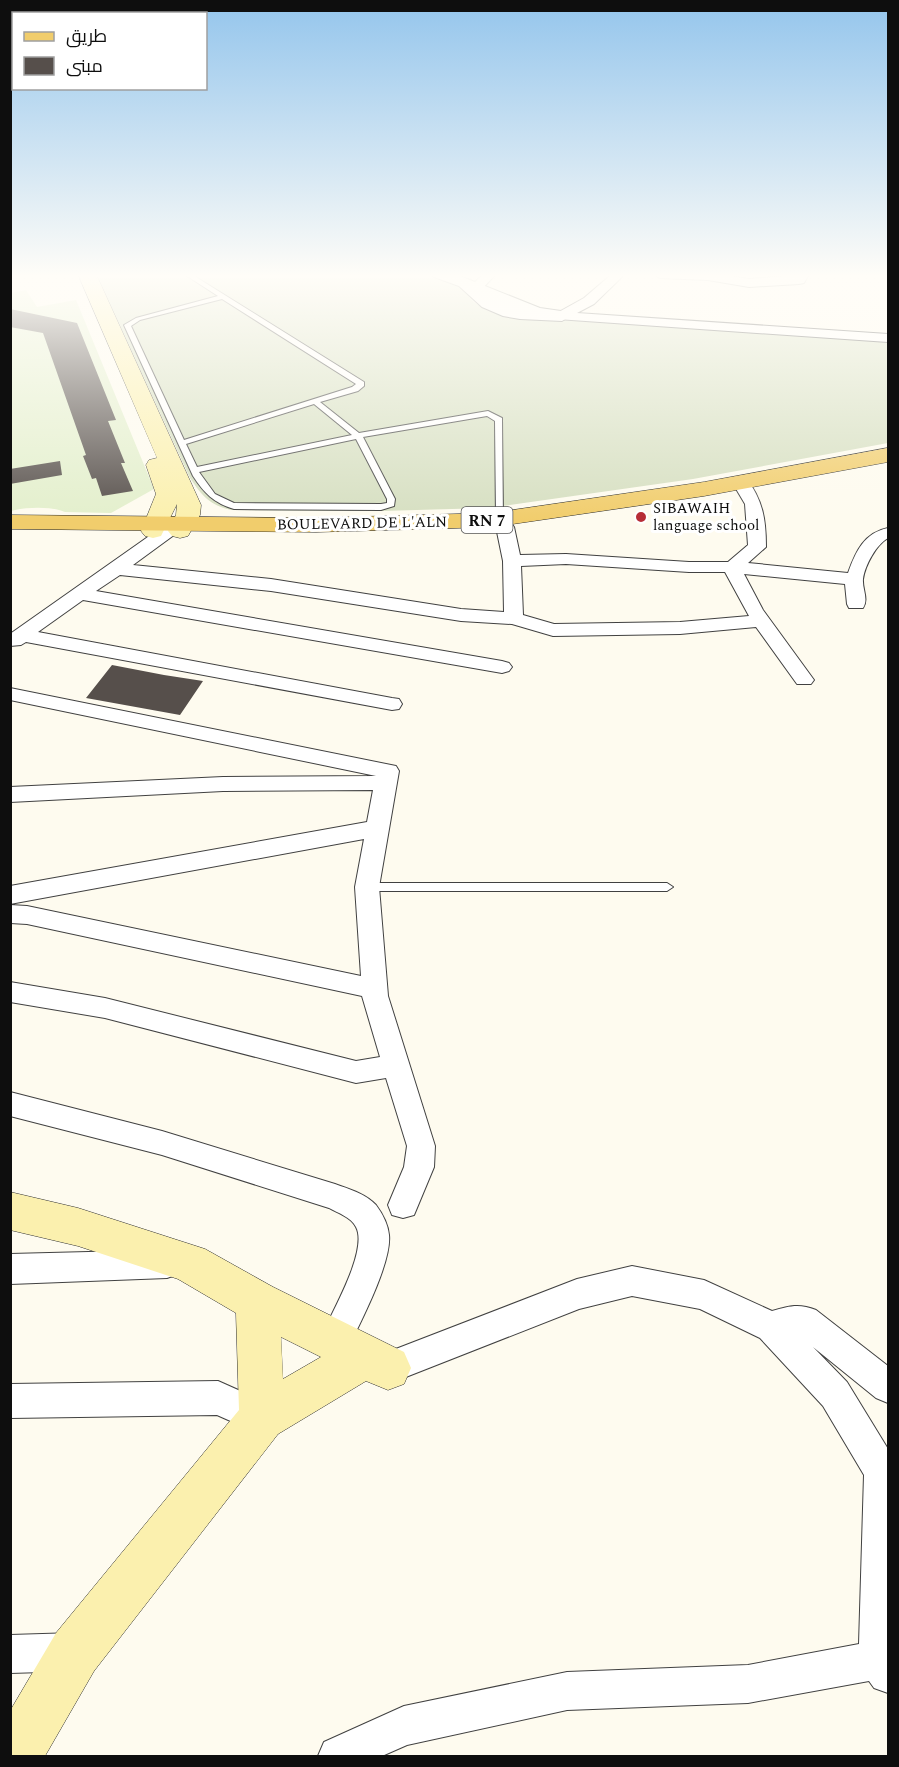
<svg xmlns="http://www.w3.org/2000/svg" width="899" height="1767" viewBox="0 0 899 1767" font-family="Spectral,Cairo,serif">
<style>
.cemetery{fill:#d6dfc1}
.pitch{fill:#e3efcc}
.building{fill:#564f4b}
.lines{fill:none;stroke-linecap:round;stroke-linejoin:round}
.service-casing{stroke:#414141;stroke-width:2}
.minor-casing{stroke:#414141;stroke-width:2}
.tertiary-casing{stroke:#414141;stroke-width:2}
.secondary-casing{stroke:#303030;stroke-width:1}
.primary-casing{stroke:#1f1f1f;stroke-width:1}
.service{fill:#fff;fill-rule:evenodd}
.minor{fill:#fff;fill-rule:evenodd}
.tertiary{fill:#fff;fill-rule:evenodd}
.secondary{fill:#fbf0ae;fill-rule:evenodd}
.primary{fill:#f1cd6c;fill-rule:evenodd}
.poi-dot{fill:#b72d37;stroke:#fff;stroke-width:2}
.labels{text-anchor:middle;stroke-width:6;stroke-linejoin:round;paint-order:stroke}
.far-poi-label{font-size:15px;fill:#0e0e0e;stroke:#fff;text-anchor:start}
.far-street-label{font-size:15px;fill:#0e0e0e;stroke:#fff}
.shield{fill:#fff;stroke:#565656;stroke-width:1.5}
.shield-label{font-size:16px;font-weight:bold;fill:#0e0e0e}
</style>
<rect width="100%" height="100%" fill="#fefbef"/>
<!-- cemetery -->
<path class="cemetery" d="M 96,274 L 428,274 L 457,284 L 474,302 L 486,310 L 505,316 L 888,342 L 888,443 L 693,479 L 488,508 L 381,511 L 231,510 C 210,505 202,496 190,478 Z"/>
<!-- pitch -->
<path class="pitch" d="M 26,290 L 37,307 L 76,300 L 154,489 L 111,513 L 65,512 C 51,506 25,507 11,511 L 11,293 Z"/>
<!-- building -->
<path class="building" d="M 10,309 L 77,323 L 116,420 L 108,421 L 125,463 L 121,463 L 133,491 L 102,496 L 96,478 L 92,479 L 83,456 L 86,455 L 43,333 L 10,327 Z
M 60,461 L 62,475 L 10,484 L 10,469 Z
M 112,665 L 164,675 L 203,681 L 180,715 L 86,698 Z"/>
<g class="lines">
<defs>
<path id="service" d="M 184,274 L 191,274 L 364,382 L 364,386 L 358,391 L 320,402 L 359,433 L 488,411 L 502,418 L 503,521 L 496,519 L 495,421 L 487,416 L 363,437 L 395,499 L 394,506 L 381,510 L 234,509 C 214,503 204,493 193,476 L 124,325 L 136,318 L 218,296 ZM 222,299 L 356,384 L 352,387 L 184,440 L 131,326 L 140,320 ZM 314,404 L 352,435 L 197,467 L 186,444 ZM 356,439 L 387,499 L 387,503 L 381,504 L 234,503 L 215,494 L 199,472 Z
M 367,883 L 667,883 L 673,887 L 667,891 L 367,891 L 361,887 Z"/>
<path id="minor" d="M 483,274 L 496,274 L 481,290 L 471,290 L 470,287 Z
M 612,274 L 625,274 L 594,304 L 577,313 L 888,334 L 888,342 L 557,319 L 555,316 L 557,313 L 584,298 Z
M 654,274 L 718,274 L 749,279 L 809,274 L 804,283 L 799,284 L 749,287 L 708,280 L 660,278 Z
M 740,477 L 746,478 C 763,500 766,520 766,547 L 748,563 L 848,573 C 856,551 864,533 888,528 L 888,538 C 876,545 865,565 863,579 C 862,589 869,599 863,608 L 849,608 L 847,604 L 845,584 L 744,574 L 763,610 L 814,680 L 811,684 L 797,684 L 756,627 L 680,634 L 553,636 L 512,624 L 461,621 L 271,591 L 120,575 L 96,591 L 502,661 L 509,663 L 512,667 L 509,671 L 502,673 L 83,600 L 38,632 L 392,698 L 399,699 L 402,704 L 399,709 L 392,710 L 26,642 L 21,645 L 10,646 L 10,634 L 162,527 L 174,527 L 177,531 L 174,535 L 133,565 L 271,579 L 461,609 L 504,612 L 503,561 L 496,527 L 499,523 L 511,523 L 514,527 L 520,555 L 566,554 L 689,562 L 728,562 L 748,545 L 745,504 L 732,482 ZM 566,564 L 689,572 L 725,572 L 749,616 L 680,622 L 554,624 L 523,615 L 521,566 Z
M 10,688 L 396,766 L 399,771 L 379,887 L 388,996 L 435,1146 L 434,1167 L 414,1215 L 403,1218 L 392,1215 L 388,1205 L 404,1167 L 407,1146 L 386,1078 L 356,1083 L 105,1018 L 10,1002 L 10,982 L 105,998 L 356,1061 L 380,1057 L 362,996 L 27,924 L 10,923 L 10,905 L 27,906 L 361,976 L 355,887 L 364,839 L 10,904 L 10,886 L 367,822 L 373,790 L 223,791 L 10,802 L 10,787 L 223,777 L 376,776 L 10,700 Z
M 10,1092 L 162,1131 L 335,1184 C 349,1189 366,1194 376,1205 C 382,1213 388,1224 389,1235 C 392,1263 359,1325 346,1352 L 335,1357 L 324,1352 L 319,1341 C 329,1317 369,1251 356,1227 C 351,1217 338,1213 329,1208 L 162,1155 L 10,1116 Z
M 167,1250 L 178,1254 L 183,1264 L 178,1274 L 167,1278 L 10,1284 L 10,1254 Z
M 632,1266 L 704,1280 L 772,1311 C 789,1306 799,1303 816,1310 L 888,1366 L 888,1403 L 876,1398 L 813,1347 L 847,1382 L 888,1449 L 888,1693 L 874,1688 L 869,1681 L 748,1703 L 567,1710 L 407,1745 L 382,1756 L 318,1756 L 324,1742 L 404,1706 L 567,1672 L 748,1665 L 859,1644 L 864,1475 L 823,1406 L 760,1338 L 700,1309 L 632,1296 L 579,1309 L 388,1384 L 376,1380 L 372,1368 L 376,1356 L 388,1352 L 577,1279 Z
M 218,1381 L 274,1406 L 279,1418 L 274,1430 L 262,1435 L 217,1415 L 10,1418 L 10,1384 Z
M 75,1633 L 89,1638 L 94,1652 L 89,1666 L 75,1671 L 10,1673 L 10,1635 Z"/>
<path id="tertiary" d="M 432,274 L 455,274 L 540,308 L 568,312 L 570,316 L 562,321 L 520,319 L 503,316 L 482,307 L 459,286 L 434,277 Z"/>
<path id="secondary" d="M 78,274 L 96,274 L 201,505 L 200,515 L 188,536 L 180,538 L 172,536 L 168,531 L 176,515 L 177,504 L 161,536 L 153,538 L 145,536 L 141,531 L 156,494 L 146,465 L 149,460 L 157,458 Z
M 10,1192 L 78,1208 L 205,1249 L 273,1287 L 404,1352 L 411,1368 L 404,1384 L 388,1390 L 366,1381 L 278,1434 L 94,1671 L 45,1756 L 10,1756 L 10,1711 L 56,1633 L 239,1410 L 236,1313 L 178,1279 L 78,1246 L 10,1230 ZM 281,1337 L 321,1357 L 283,1379 Z"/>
<path id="primary" d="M 888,448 L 888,462 L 704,496 L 492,527 L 316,532 L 10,529 L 10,515 L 316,518 L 492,513 L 704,482 Z"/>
</defs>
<!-- service casing -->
<use href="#service" class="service-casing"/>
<!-- minor casing -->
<use href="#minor" class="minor-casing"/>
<!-- tertiary casing -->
<use href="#tertiary" class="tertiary-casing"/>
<!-- secondary casing -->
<use href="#secondary" class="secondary-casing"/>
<!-- primary casing -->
<use href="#primary" class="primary-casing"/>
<!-- service -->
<use href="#service" class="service"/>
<!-- minor -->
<use href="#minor" class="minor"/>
<!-- tertiary -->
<use href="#tertiary" class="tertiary"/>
<!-- secondary -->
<use href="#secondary" class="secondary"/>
<!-- primary -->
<use href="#primary" class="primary"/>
</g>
<!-- sky -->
<linearGradient id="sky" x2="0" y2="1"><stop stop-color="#94c5ec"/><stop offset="0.53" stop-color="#fffdf8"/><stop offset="1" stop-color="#fffdf8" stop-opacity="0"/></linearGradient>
<rect width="899" height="521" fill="url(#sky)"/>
<!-- markers -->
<circle class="poi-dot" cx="641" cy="517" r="6"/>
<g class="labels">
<!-- far-poi labels -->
<g class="far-poi-label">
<text x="653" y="513">SIBAWAIH<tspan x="653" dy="17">language school</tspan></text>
</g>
<!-- far-street labels -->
<g class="far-street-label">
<text transform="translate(362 523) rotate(-1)" y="5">BOULEVARD DE L'ALN</text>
</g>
<!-- shield labels -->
<rect class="shield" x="461.5" y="507" width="51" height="26" rx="4.5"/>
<g class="shield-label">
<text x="487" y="526">RN 7</text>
</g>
</g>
<!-- border -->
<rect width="899" height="1767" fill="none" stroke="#0e0e0e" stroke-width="24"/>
<!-- legend -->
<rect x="12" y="12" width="195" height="78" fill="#ffffff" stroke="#9f9f9f" stroke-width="1.5"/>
<rect x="24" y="32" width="30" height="9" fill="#f1cd6c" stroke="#9f9f9f" stroke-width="1.5"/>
<text x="66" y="42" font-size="18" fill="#0e0e0e">طريق</text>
<rect x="24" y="57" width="30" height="18" fill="#564f4b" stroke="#9f9f9f" stroke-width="1.5"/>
<text x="66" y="72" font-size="18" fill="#0e0e0e">مبنى</text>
</svg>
